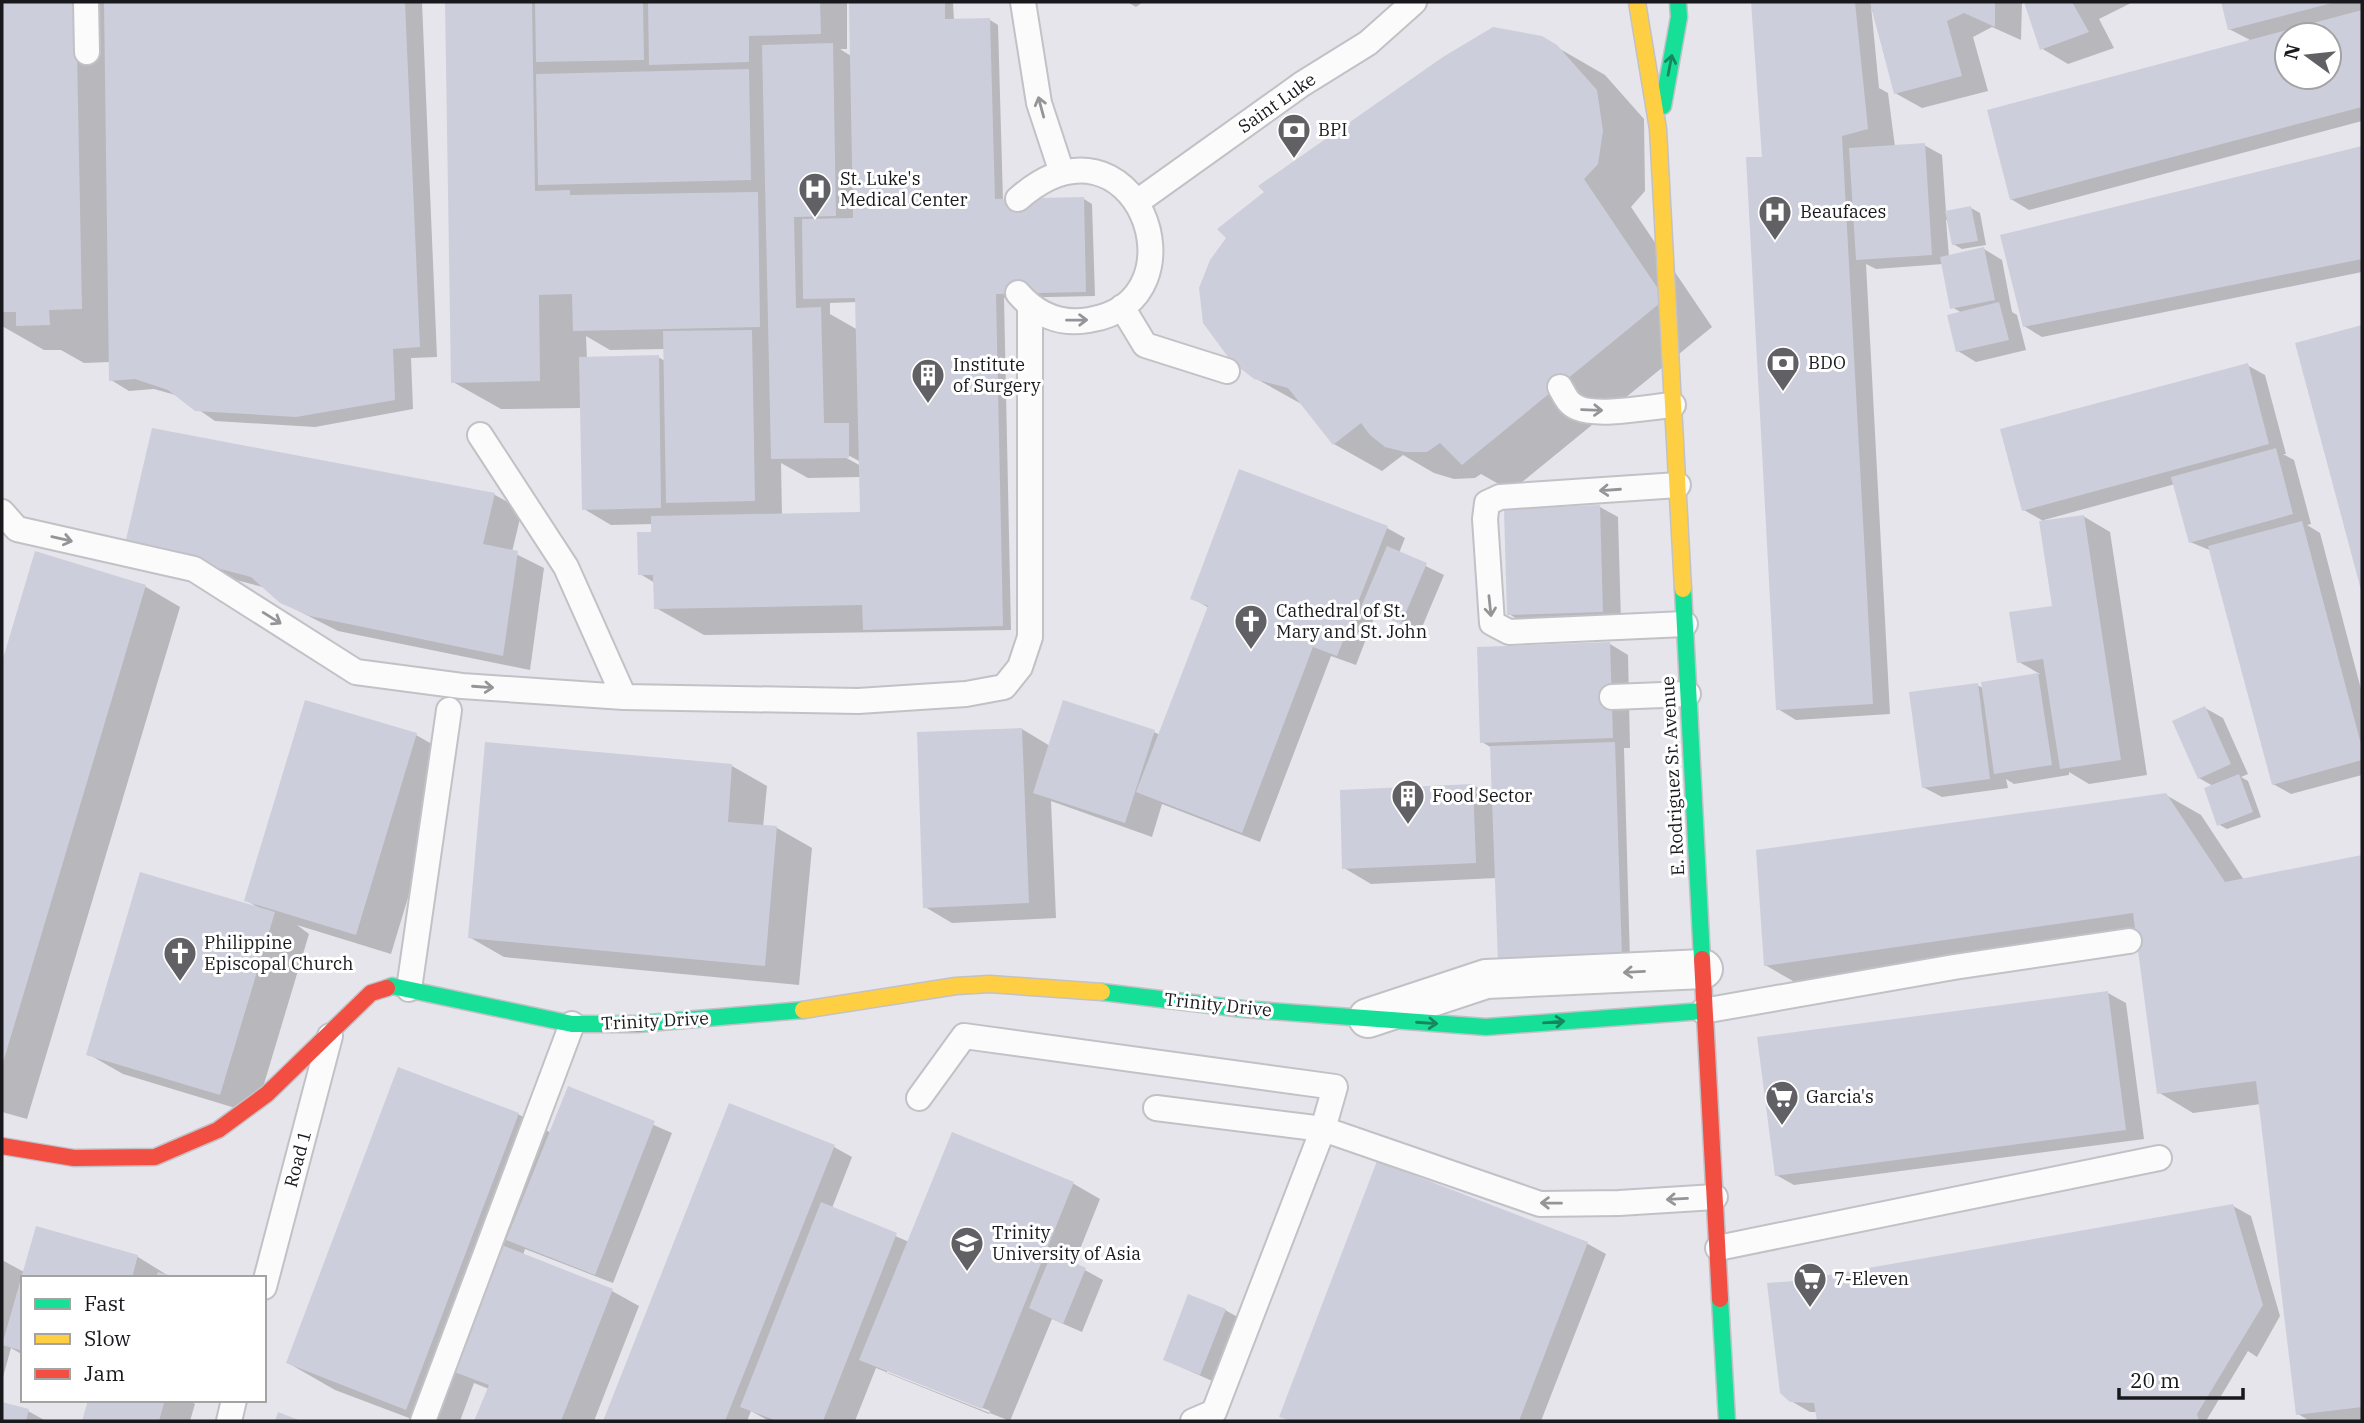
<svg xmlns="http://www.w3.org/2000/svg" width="2364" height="1423" viewBox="0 0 2364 1423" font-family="'IBM Plex Serif',serif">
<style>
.shadow{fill:#0003;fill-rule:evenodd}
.building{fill:#cccedb;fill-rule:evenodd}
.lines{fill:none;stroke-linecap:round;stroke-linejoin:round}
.lane-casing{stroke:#c2c1c6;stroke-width:28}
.street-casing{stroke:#c2c1c6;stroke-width:42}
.fast-casing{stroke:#c2c1c6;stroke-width:19}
.slow-casing{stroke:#c2c1c6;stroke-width:19}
.jam-casing{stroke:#c2c1c6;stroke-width:19}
.lane{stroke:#fbfbfc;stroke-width:24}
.street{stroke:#fbfbfc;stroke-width:38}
.fast{stroke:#16e098;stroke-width:16}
.slow{stroke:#ffcf43;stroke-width:16}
.jam{stroke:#f24e42;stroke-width:16}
.oneway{stroke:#178660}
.oneway2{stroke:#959597}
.labels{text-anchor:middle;stroke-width:6;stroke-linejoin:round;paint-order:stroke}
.street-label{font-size:18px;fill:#19181c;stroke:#fff}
.poi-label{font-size:18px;fill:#19181c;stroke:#fff;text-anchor:start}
</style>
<rect width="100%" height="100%" fill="#e6e5eb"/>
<!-- shadow -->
<path class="shadow" d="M 2,2 L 422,2 L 437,357 L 411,358 L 413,409 L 315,427 L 215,421 L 179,396 L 154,389 L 129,391 L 111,380 L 110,362 L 84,363 L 61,350 L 44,350 L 2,326 Z
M 446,2 L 847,2 L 847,49 L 840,49 L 851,56 L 850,2 L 953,2 L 954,21 L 990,20 L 998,25 L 1003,201 L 1084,199 L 1092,204 L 1095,296 L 1004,298 L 1011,630 L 704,635 L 656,608 L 655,583 L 640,574 L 653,533 L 653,524 L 611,525 L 584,509 L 582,408 L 501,409 L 453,382 ZM 857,302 L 858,330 L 830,314 L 830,303 ZM 586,336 L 610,350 L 665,349 L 665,361 L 658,357 L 587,359 ZM 842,452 L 861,462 L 861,466 L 841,455 ZM 781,463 L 808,478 L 861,477 L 862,513 L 782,515 Z
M 1127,2 L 1143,2 L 1136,7 Z
M 1753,2 L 2022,2 L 2021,40 L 1992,27 L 1973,37 L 1988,91 L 1922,108 L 1895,93 L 1871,6 L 1879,88 L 1888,93 L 1895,147 L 1924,145 L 1942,155 L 1946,212 L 1971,208 L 1980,213 L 1986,245 L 1962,249 L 1953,244 L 1949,220 L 1946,220 L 1949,257 L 1984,249 L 2002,260 L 2012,312 L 2017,315 L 2026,350 L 1976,362 L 1958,351 L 1962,313 L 1952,307 L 1943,264 L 1876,269 L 1866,264 L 1890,714 L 1796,720 L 1778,709 L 1766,158 Z
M 2027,2 L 2133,2 L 2099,19 L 2114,48 L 2068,64 L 2041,48 Z
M 2223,2 L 2362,2 L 2362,121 L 2029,210 L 2011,199 L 2252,41 L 2229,29 ZM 2287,35 L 2329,35 L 2329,77 L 2287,77 Z
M 1493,29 L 1541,38 L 1605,75 L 1644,119 L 1645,191 L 1631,207 L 1712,327 L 1511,491 L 1481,474 L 1475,478 L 1454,479 L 1434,473 L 1403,455 L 1382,471 L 1334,444 L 1305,406 L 1255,378 Z
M 2362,148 L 2362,272 L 2042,337 L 2024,326 L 2002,236 Z
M 2362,326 L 2362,587 L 2297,344 Z
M 2247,365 L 2265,375 L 2286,454 L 2283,454 L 2294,460 L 2311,524 L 2307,525 L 2320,533 L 2362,693 L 2362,775 L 2291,794 L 2273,784 L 2212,551 L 2190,542 L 2175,484 L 2044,520 L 2045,522 L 2083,516 L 2110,532 L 2147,775 L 2089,784 L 2069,772 L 2069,775 L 2014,784 L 2006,779 L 2008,788 L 1942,797 L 1923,787 L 1977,685 L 1983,688 L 1983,683 L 2040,674 L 2019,662 L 2054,607 L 2045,522 L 2024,510 Z
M 154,430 L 495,495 L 522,510 L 512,552 L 544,568 L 530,670 L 338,631 L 281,602 L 266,588 L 154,558 Z
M 1600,507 L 1618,517 L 1621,622 L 1527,625 L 1509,614 Z
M 1387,528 L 1405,538 L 1399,553 L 1444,575 L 1420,632 L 1376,613 L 1356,665 L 1331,656 L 1260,842 L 1162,804 L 1152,837 L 1051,801 L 1056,918 L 952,923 L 925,907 L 1022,729 L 1050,746 L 1154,732 L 1160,735 L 1209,608 L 1192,598 Z
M 36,554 L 146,587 L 180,607 L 27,1119 L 2,1112 L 2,668 Z
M 1610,644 L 1628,655 L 1630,748 L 1624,748 L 1630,961 L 1496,878 L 1371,884 L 1344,868 L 1473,785 L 1494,797 L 1492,748 L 1482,742 Z
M 2205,708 L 2223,718 L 2248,774 L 2241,777 L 2248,781 L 2261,817 L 2227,829 L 2218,824 L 2213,786 L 2199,778 Z
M 416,735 L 451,755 L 391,954 L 297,925 L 309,934 L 255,1114 L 123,1074 L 88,1054 L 259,908 L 246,900 Z
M 732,766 L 767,786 L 763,827 L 777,828 L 812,848 L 799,985 L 504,957 L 469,937 Z
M 2166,795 L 2201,815 L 2244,880 L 2362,857 L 2362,1421 L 2310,1421 L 2298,1414 L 2261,1104 L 2193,1113 L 2158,1092 L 2138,936 L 1800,985 L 1765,965 Z
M 2108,993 L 2126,1003 L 2144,1139 L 1794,1185 L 1776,1175 Z
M 399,1069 L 518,1114 L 551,1133 L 569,1088 L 672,1133 L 613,1283 L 525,1249 L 523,1255 L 612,1291 L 639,1306 L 594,1421 L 476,1421 L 489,1389 L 474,1383 L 460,1421 L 417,1421 L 335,1390 L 288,1363 Z
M 730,1105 L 834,1147 L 852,1157 L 832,1208 L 909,1242 L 953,1134 L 1074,1184 L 1100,1199 L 1074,1264 L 1103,1280 L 1082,1332 L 1052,1319 L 1010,1421 L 876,1368 L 855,1421 L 769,1421 L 751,1411 L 747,1421 L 605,1421 ZM 887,1369 L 990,1411 L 989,1414 L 887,1373 Z
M 1378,1164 L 1588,1244 L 1606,1254 L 1541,1421 L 1291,1421 L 1282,1416 Z
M 2233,1206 L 2251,1216 L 2280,1316 L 2257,1357 L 2248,1351 L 2206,1421 L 1818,1421 L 1817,1412 L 1810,1412 L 1791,1401 Z
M 37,1228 L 138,1257 L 172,1278 L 23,1278 L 23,1355 L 11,1348 L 3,1377 L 2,1260 L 24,1272 Z
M 1225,1310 L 1243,1320 L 1219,1384 L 1165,1360 Z
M 89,1400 L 189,1400 L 195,1404 L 190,1421 L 83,1421 Z
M 2,1403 L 28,1411 L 46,1421 L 2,1421 Z"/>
<!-- building -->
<path class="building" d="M 2,2 L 76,2 L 82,309 L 49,310 L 50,325 L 16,326 L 16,312 L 2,312 Z
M 104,2 L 405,2 L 420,347 L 393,349 L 395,400 L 296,417 L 195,411 L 168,390 L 135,379 L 109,381 Z
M 445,2 L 532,2 L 535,191 L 570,190 L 570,195 L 758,192 L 760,327 L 573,331 L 572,294 L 539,295 L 540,381 L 451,383 Z
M 535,2 L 643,2 L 644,60 L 536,62 Z
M 648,2 L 820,2 L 821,34 L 749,36 L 749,62 L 649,65 Z
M 849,2 L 945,2 L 945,19 L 990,18 L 995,199 L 1084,197 L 1086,292 L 996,294 L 1003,626 L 863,630 L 862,605 L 654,609 L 653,575 L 638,575 L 637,532 L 651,532 L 651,516 L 860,512 L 855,298 L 803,299 L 802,219 L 853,218 Z
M 1751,2 L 1855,2 L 1868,129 L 1842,136 L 1873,704 L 1776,710 L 1746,157 L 1762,157 Z
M 1870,2 L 1995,2 L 1995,27 L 1964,13 L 1947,21 L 1962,76 L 1894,94 Z
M 2024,2 L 2072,2 L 2089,32 L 2040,50 Z
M 2221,2 L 2332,2 L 2332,3 L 2228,30 Z
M 2362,10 L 2362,107 L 2010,200 L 1987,110 ZM 2287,35 L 2329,35 L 2329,77 L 2287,77 Z
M 1493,27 L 1542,36 L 1557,45 L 1597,90 L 1603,131 L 1598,164 L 1584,179 L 1665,299 L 1462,465 L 1440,443 L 1427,452 L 1405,452 L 1385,447 L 1370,435 L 1361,423 L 1333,445 L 1288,388 L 1254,379 L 1231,361 L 1203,323 L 1199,288 L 1210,260 L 1226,238 L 1217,229 L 1264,192 L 1258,186 L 1443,57 Z
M 833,43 L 836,216 L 794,217 L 796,308 L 821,307 L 824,423 L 849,423 L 849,458 L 771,459 L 762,45 Z
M 749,69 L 751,180 L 538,185 L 536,74 Z
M 1925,143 L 1932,255 L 1856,260 L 1849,148 Z
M 2362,146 L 2362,259 L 2023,327 L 2000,235 Z
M 1971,206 L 1978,241 L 1952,245 L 1945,211 Z
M 1984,247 L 1995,300 L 1950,309 L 1940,257 Z
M 1999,302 L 2009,340 L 1956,352 L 1947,315 Z
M 2362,325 L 2362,590 L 2361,590 L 2295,343 Z
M 752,330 L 755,501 L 666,503 L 663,331 Z
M 659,355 L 661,508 L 582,510 L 579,357 Z
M 2248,363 L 2269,444 L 2022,511 L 2000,429 Z
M 152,428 L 495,493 L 483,544 L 518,551 L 503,656 L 310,616 L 280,603 L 251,577 L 125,544 Z
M 2276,448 L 2293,514 L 2189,543 L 2171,477 Z
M 1239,469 L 1388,526 L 1337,656 L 1313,647 L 1242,833 L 1136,792 L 1208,606 L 1190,599 Z
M 1600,505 L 1603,612 L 1507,615 L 1504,509 Z
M 2084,515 L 2121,760 L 2060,769 L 2043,659 L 2017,663 L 2009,612 L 2052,606 L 2039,521 Z
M 2302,521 L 2362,748 L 2362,760 L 2272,785 L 2208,546 Z
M 1387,546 L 1427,563 L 1401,624 L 1361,607 Z
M 35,551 L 146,585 L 2,1066 L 2,662 Z
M 1610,642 L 1613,738 L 1480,743 L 1477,647 Z
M 2038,673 L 2052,765 L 1994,774 L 1981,682 Z
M 1978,683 L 1990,779 L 1922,788 L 1909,692 Z
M 305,700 L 417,733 L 356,935 L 244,901 Z
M 1063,700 L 1155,730 L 1125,823 L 1033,793 Z
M 2205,706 L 2231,764 L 2198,779 L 2172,721 Z
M 1022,728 L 1029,903 L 923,908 L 917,732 Z
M 485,742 L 732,764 L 728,822 L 777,826 L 765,966 L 468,938 Z
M 1615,742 L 1622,957 L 1498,962 L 1490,746 Z
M 2239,774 L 2253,812 L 2217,826 L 2204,788 Z
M 1473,784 L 1476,863 L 1342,869 L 1340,790 Z
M 2166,793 L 2225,882 L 2362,855 L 2362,1407 L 2296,1415 L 2256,1081 L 2157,1094 L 2133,913 L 1764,966 L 1756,850 Z
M 140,872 L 275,912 L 220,1095 L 86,1055 Z
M 2108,991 L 2126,1130 L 1775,1176 L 1757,1037 Z
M 398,1067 L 519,1113 L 406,1410 L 286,1363 Z
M 568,1086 L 655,1121 L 595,1275 L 506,1240 Z
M 729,1103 L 835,1145 L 725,1421 L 603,1421 Z
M 952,1132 L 1074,1182 L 982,1409 L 859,1360 Z
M 1377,1161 L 1588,1242 L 1519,1421 L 1292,1421 L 1279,1417 Z
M 821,1202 L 897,1233 L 823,1421 L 777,1421 L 740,1407 Z
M 2233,1204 L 2263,1305 L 2197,1414 L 2199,1421 L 1817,1421 L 1814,1403 L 1790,1402 L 1780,1393 L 1767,1283 L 1794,1281 Z
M 36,1226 L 138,1255 L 132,1278 L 23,1278 L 23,1351 L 2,1345 Z
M 499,1244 L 613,1289 L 561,1421 L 474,1421 L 489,1385 L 449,1370 Z
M 1052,1252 L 1086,1268 L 1063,1324 L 1029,1308 Z
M 158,1272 L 176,1277 L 176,1278 L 156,1278 Z
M 1188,1294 L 1226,1309 L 1200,1375 L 1163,1360 Z
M 88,1400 L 165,1400 L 159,1421 L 82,1421 Z
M 2,1402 L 29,1409 L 26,1421 L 2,1421 Z
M 278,1412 L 301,1421 L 275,1421 Z"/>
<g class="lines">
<defs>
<path id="lane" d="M 86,2 L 87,52
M 1023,2 L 1039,103 L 1062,173
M 1018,199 C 1134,97 1210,301 1089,320 C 1061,325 1037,315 1018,293
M 1137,202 L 1302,84 L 1368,43 L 1414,2
M 1122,307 L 1145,345 L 1227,371
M 1560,387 C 1565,396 1568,404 1578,408 C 1599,417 1649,407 1673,405
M 480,435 L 566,567 L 624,697
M 1678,485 L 1500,497 L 1487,503 L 1485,519 L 1492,623 L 1509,632 L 1685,624
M 2,512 L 17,529 L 194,569 L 356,672 L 462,686 L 624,697 L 858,701 L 966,694 L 1004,687 L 1020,667 L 1030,637 L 1030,307
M 1612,697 L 1688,694
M 409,989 L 449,710
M 1703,1011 L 1954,967 L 2129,941
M 919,1098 L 964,1036 L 1335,1087 L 1323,1129 L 1214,1412 L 1193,1421
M 1156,1108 L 1323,1129 L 1540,1204 L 1619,1203 L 1715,1197
M 1718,1248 L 2159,1158
M 264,1287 L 330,1036
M 229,1421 L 234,1400
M 423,1421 L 572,1024"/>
<path id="street" d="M 1368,1018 L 1486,979 L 1703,969"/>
<path id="fast" d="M 1663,106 L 1679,17 L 1678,2
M 1683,589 L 1702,959
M 387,988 L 392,986 L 572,1024 L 637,1024 L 803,1010
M 1102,992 L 1243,1009 L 1486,1027 L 1703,1011
M 1720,1299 L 1727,1421"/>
<path id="slow" d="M 1637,2 L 1658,129 L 1683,589
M 803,1010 L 956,986 L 990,984 L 1102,992"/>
<path id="jam" d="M 1702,959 L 1720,1299
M 2,1146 L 74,1158 L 155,1157 L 218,1130 L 267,1094 L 371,993 L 387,988"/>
</defs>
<!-- lane casing -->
<use href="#lane" class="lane-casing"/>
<!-- street casing -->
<use href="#street" class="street-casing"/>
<!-- fast casing -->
<use href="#fast" class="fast-casing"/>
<!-- slow casing -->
<use href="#slow" class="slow-casing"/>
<!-- jam casing -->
<use href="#jam" class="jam-casing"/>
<!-- lane -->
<use href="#lane" class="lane"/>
<!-- street -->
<use href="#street" class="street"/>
<!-- fast -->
<use href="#fast" class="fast"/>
<!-- slow -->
<use href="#slow" class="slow"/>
<!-- jam -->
<use href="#jam" class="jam"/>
</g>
<!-- one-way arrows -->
<defs><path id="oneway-shaft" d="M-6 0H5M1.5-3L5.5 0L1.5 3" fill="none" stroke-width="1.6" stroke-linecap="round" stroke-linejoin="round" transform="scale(1.75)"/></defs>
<g class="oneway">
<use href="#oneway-shaft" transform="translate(1670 65) rotate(-79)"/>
<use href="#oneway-shaft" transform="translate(1554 1022) rotate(-5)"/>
<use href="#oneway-shaft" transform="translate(1427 1023) rotate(4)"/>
</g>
<g class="oneway2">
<use href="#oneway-shaft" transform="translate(1041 107) rotate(-105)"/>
<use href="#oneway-shaft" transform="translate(1077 320) rotate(-1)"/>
<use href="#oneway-shaft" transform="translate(1592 410) rotate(2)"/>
<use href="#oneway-shaft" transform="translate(1610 490) rotate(176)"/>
<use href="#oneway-shaft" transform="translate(62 539) rotate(13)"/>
<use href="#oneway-shaft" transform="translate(1490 606) rotate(84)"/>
<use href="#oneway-shaft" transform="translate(272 618) rotate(32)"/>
<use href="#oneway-shaft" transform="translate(483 687) rotate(4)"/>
<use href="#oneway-shaft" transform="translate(1634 972) rotate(177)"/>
<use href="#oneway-shaft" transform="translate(1677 1199) rotate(177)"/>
<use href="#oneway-shaft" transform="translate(1551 1203) rotate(-179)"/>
</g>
<!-- icons -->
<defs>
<symbol id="bank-pin" viewBox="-11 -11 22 30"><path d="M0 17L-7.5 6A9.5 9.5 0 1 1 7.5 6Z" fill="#616064" stroke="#fff"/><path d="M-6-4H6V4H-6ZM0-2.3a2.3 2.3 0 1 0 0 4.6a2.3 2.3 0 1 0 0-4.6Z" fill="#fff"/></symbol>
<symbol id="hospital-pin" viewBox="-11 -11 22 30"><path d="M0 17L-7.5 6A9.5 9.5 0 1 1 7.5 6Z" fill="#616064" stroke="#fff"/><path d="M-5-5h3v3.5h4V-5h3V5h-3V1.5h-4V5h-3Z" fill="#fff"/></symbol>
<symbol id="building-pin" viewBox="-11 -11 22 30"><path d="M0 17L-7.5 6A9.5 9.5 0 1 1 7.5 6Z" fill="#616064" stroke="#fff"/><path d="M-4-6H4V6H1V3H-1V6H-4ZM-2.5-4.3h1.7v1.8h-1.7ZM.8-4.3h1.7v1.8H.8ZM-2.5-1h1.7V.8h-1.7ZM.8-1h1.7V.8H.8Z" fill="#fff"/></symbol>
<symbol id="church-pin" viewBox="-11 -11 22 30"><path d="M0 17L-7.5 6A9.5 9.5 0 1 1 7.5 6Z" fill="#616064" stroke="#fff"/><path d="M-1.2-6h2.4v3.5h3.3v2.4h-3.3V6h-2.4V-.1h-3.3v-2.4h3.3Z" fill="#fff"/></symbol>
<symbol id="supermarket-pin" viewBox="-11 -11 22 30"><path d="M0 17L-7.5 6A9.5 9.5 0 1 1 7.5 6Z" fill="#616064" stroke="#fff"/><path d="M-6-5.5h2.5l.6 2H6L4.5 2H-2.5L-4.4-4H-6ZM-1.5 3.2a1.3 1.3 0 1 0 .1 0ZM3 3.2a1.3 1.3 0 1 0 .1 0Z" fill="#fff"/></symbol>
<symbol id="university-pin" viewBox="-11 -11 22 30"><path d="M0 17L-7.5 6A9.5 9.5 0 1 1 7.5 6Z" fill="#616064" stroke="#fff"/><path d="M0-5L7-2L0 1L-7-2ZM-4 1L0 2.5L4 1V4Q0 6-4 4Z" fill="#fff"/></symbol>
</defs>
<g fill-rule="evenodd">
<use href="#bank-pin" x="1275" y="111" width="38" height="52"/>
<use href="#hospital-pin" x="796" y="170" width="38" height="52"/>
<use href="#hospital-pin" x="1756" y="193" width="38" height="52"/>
<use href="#bank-pin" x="1764" y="344" width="38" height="52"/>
<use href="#building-pin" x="909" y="356" width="38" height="52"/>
<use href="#church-pin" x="1232" y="602" width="38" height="52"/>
<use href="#building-pin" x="1389" y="777" width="38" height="52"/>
<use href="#church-pin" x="161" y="934" width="38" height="52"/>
<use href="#supermarket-pin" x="1763" y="1078" width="38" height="52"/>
<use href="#university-pin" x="948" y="1224" width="38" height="52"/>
<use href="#supermarket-pin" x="1791" y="1260" width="38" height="52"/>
</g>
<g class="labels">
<!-- street labels -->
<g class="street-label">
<text transform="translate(1277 103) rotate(-35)" y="6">Saint Luke</text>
<text transform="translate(1673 776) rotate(-93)" y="6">E. Rodriguez Sr. Avenue</text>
<text transform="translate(1218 1005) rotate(6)" y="6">Trinity Drive</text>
<text transform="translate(655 1021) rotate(-3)" y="6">Trinity Drive</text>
<text transform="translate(298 1159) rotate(-75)" y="6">Road 1</text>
</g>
<!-- poi labels -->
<g class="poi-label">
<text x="1318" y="136">BPI</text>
<text x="840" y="185">St. Luke's<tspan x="840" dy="21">Medical Center</tspan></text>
<text x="1800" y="218">Beaufaces</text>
<text x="1808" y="369">BDO</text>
<text x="953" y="371">Institute<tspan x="953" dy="21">of Surgery</tspan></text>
<text x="1276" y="617">Cathedral of St.<tspan x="1276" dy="21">Mary and St. John</tspan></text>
<text x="1432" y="802">Food Sector</text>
<text x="204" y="949">Philippine<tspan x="204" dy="21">Episcopal Church</tspan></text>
<text x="1806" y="1103">Garcia's</text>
<text x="992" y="1239">Trinity<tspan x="992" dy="21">University of Asia</tspan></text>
<text x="1834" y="1285">7-Eleven</text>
</g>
</g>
<!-- border -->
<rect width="2364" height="1423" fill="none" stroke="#19181c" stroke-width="7"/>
<!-- legend -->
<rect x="21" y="1276" width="245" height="126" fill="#ffffff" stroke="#a3a3a4" stroke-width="2"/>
<rect x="35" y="1299" width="35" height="10" fill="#16e098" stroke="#a3a3a4" stroke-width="2"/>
<text x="84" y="1311" font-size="21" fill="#19181c">Fast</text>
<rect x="35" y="1334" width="35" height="10" fill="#ffcf43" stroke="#a3a3a4" stroke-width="2"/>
<text x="84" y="1346" font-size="21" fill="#19181c">Slow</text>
<rect x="35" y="1369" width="35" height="10" fill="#f24e42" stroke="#a3a3a4" stroke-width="2"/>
<text x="84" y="1381" font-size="21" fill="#19181c">Jam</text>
<!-- north arrow -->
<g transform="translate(2308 56) rotate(285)"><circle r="33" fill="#ffffff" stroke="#a3a3a4" stroke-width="2"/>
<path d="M0-5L12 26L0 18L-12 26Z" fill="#616064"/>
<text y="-10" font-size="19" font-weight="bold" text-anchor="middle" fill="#19181c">N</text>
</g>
<!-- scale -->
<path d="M2119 1388v10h124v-10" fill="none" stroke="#19181c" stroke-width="3.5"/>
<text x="2130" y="1388" font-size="21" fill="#19181c" stroke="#ffffff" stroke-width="5" paint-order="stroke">20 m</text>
</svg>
